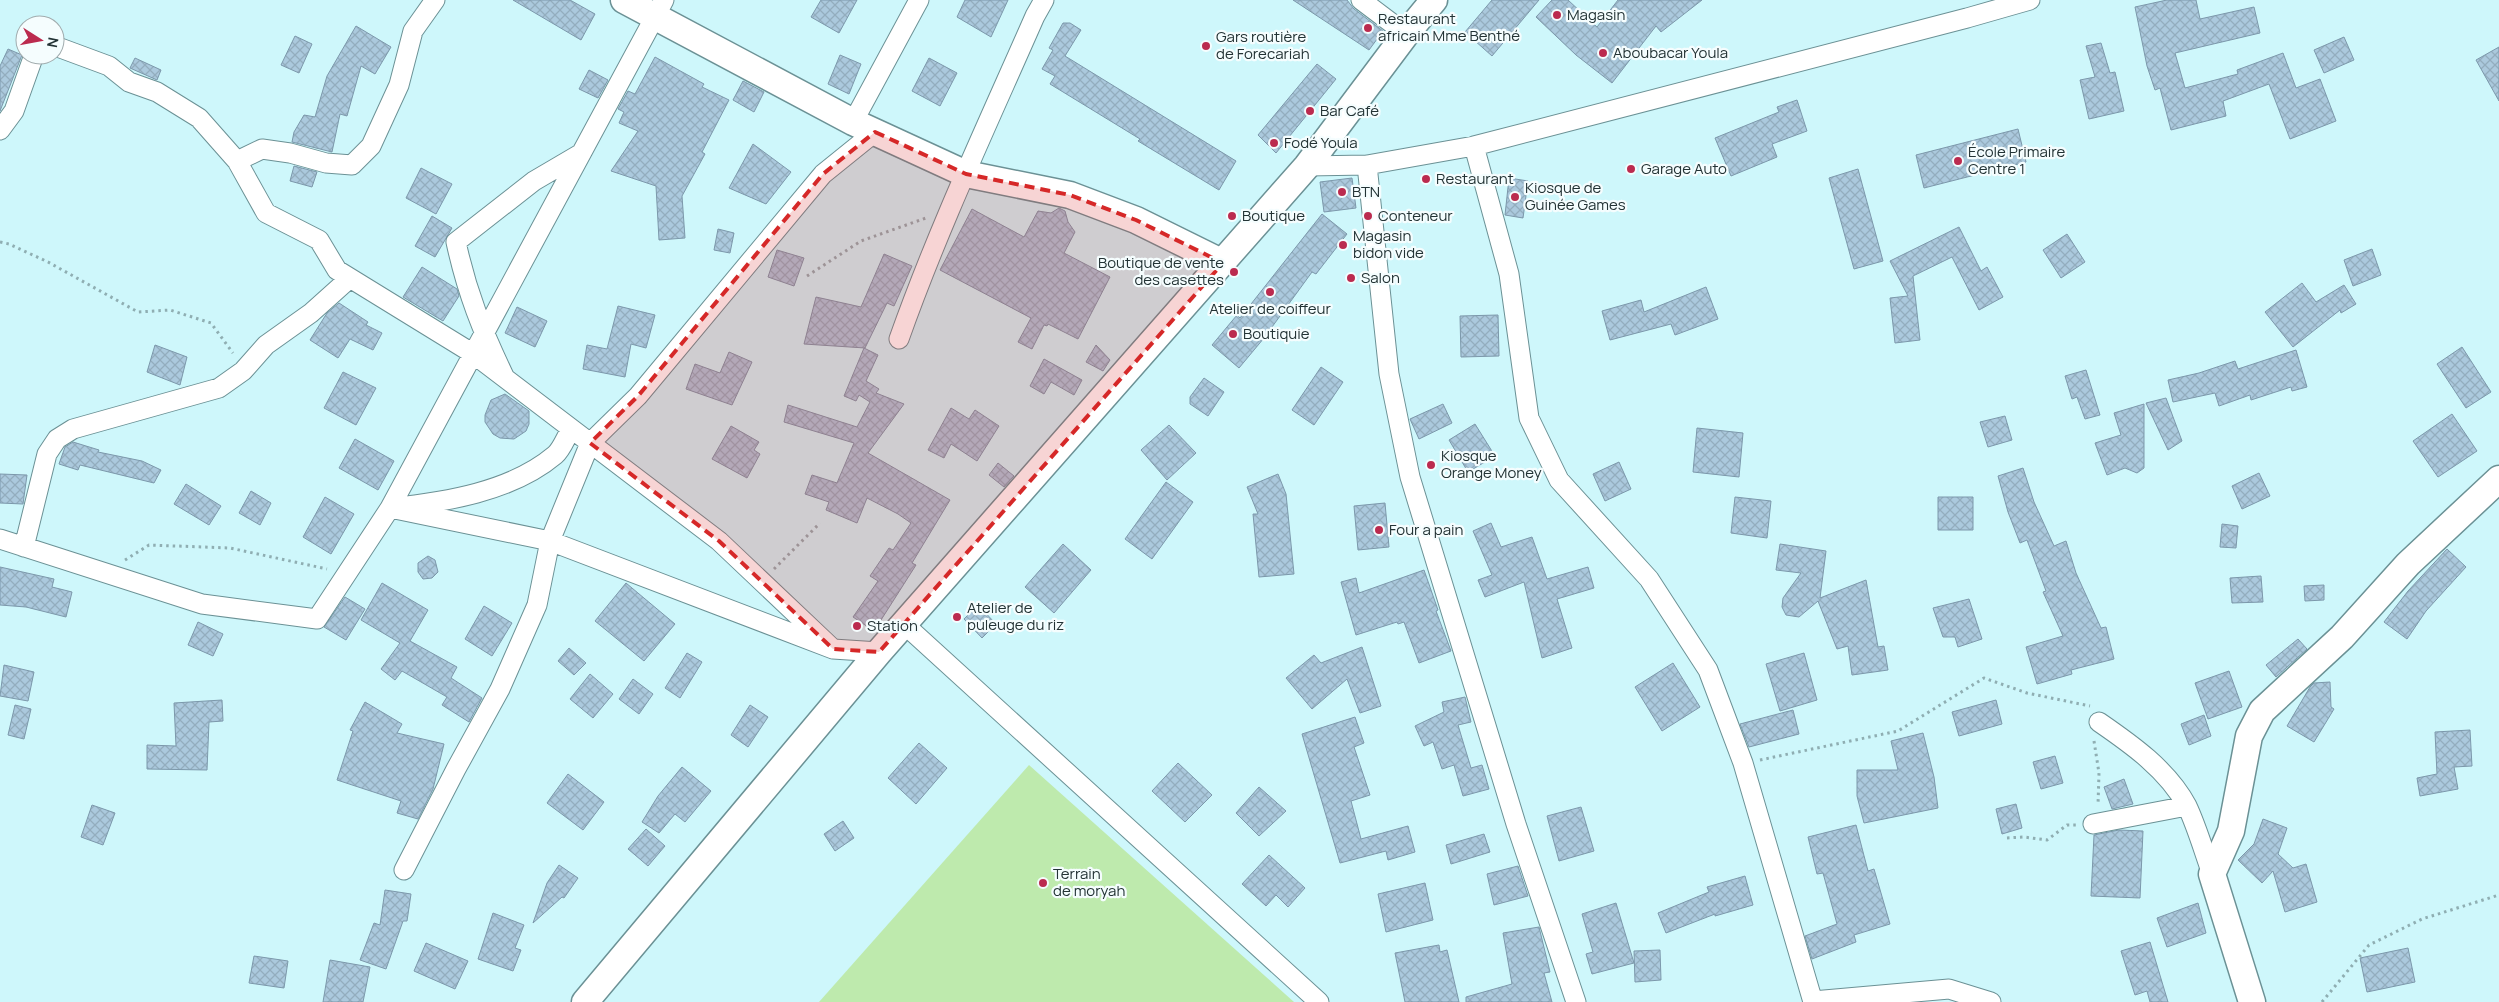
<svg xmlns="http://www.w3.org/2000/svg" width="2499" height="1002" viewBox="0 0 2499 1002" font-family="Manrope,sans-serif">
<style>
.pitch{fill:#beeaad}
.building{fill:url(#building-cross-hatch);stroke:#7c98ab}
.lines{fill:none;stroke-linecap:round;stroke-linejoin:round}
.street-casing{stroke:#6b9195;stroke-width:21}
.secondary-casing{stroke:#6b9195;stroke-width:29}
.path{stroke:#8faeb2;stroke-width:3;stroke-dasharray:2.5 4;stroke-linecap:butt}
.street{stroke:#fff;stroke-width:19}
.secondary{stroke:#fff;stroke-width:26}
.marked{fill:#d62828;fill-opacity:0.2;stroke:#d62828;stroke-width:4;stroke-dasharray:10 6;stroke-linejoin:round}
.poi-dot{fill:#bb2b4f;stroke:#f5fdfe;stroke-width:2}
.labels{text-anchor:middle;stroke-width:4.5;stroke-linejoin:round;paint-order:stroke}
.poi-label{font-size:15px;fill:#233335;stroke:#f5fdfe;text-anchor:start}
</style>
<defs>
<pattern id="building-cross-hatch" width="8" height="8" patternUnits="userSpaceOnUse" patternTransform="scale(1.25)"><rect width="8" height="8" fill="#abc9dd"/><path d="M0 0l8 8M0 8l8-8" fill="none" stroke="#93adbe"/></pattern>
</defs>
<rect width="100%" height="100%" fill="#cef7fb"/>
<!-- pitch -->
<path class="pitch" d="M 1029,765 L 1294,1002 L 819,1002 Z"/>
<!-- building -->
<path class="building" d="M 513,0 L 570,0 L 595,14 L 581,40 Z
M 821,0 L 857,0 L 839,33 L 811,17 Z
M 965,0 L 1008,0 L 991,37 L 957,17 Z
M 1293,0 L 1347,0 L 1354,9 L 1383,31 L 1369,50 Z
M 1492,0 L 1539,0 L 1492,56 L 1465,32 Z
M 1552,0 L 1568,0 L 1597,27 L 1618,0 L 1702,0 L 1661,32 L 1656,26 L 1612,83 L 1576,55 L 1536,17 Z
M 2167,0 L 2196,0 L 2200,19 L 2254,7 L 2260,33 L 2175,53 L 2185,88 L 2238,74 L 2237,70 L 2283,53 L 2296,88 L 2320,79 L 2336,121 L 2290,139 L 2269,84 L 2223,101 L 2226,116 L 2171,130 L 2160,88 L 2155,90 L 2147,66 L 2135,7 Z
M 1063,23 L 1070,23 L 1081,30 L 1065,56 L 1236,161 L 1219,190 L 1138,141 L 1140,139 L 1050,84 L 1055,76 L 1042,69 L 1053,50 L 1049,48 Z
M 356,26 L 391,47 L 375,74 L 361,66 L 347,116 L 340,114 L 332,152 L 292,142 L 294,132 L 304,115 L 315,117 L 327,76 Z
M 295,36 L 312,44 L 299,73 L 281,65 Z
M 2344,37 L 2354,60 L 2324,73 L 2314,50 Z
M 2101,43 L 2110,73 L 2115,72 L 2124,111 L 2089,119 L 2080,80 L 2095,77 L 2086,46 Z
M 2499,47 L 2499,101 L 2476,60 Z
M 8,49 L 22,55 L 0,111 L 0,66 Z
M 840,55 L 861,64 L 849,94 L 828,84 Z
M 655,57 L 704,84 L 702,87 L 729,100 L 702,152 L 705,154 L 682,196 L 685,238 L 659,240 L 656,186 L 611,171 L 638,131 L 619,123 L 624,112 L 618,109 L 628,91 L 635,94 Z
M 135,58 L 161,70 L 157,80 L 130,68 Z
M 929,58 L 957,73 L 940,106 L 912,91 Z
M 1317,64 L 1336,79 L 1276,153 L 1258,135 Z
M 589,70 L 608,80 L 598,98 L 579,89 Z
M 743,81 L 764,92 L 754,112 L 733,100 Z
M 1797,100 L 1807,131 L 1772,144 L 1777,157 L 1731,176 L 1715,138 L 1779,112 L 1777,107 Z
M 2018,129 L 2026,162 L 1924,188 L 1916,155 Z
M 753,144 L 791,172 L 766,204 L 729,188 Z
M 294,166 L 317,172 L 312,187 L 290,181 Z
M 421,168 L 452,184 L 436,214 L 406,198 Z
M 1858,169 L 1883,261 L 1854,269 L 1829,178 Z
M 1352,178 L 1356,208 L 1324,212 L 1320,182 Z
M 1509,178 L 1528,181 L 1523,218 L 1505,215 Z
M 1059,208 L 1065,211 L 1068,222 L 1075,232 L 1064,253 L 1110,277 L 1078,339 L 1048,324 L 1047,326 L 1044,325 L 1032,349 L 1018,342 L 1031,318 L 940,270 L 972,209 L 1024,237 L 1038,211 L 1051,213 Z
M 1322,214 L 1347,234 L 1316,274 L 1312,272 L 1264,338 L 1239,368 L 1212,345 L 1237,315 L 1240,318 Z
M 432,216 L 452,228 L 435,257 L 415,246 Z
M 1959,227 L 1981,271 L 1987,267 L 2003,297 L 1979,310 L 1952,257 L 1913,276 L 1920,340 L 1895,343 L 1890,298 L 1908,296 L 1890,261 Z
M 718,229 L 734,233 L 730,253 L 714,250 Z
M 2067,234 L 2085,262 L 2061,278 L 2043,250 Z
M 2372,249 L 2381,275 L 2353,286 L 2344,260 Z
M 777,250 L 804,258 L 794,286 L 768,277 Z
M 884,254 L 912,266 L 894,306 L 887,303 L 865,348 L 804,344 L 816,297 L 861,307 Z
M 422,267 L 457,289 L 459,296 L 443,321 L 403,297 Z
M 2302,283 L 2316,302 L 2344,285 L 2356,304 L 2341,313 L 2340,310 L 2293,347 L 2265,312 Z
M 1706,287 L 1718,319 L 1675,335 L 1671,324 L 1610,340 L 1602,311 L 1641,300 L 1644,312 Z
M 339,303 L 368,322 L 366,325 L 382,333 L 373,350 L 350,339 L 338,358 L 310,340 L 327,313 Z
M 618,306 L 655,315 L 646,348 L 631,344 L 625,377 L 583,369 L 587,345 L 607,349 Z
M 517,307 L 547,321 L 535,347 L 505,333 Z
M 1498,315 L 1499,356 L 1461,357 L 1460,316 Z
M 155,345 L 187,357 L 180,385 L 147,372 Z
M 1096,345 L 1110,360 L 1103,371 L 1086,362 Z
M 2462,347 L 2491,392 L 2466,408 L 2437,364 Z
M 864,348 L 878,355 L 866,381 L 879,389 L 876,393 L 904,404 L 868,453 L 950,500 L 912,563 L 916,565 L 874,631 L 853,617 L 878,581 L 870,576 L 889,548 L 893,550 L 911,523 L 898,514 L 867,498 L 857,523 L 826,510 L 829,502 L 805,494 L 812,475 L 837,483 L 854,443 L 784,422 L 788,405 L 857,427 L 870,402 L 859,395 L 856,401 L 844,396 Z
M 2296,350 L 2307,387 L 2292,391 L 2291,387 L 2251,400 L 2250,395 L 2219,406 L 2215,393 L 2173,402 L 2168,380 L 2199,373 L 2235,361 L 2238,369 Z
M 729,352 L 752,362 L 732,405 L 686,389 L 695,364 L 720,373 Z
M 1044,359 L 1082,380 L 1074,395 L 1051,382 L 1044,394 L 1030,386 Z
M 1321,367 L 1343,382 L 1314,425 L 1292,410 Z
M 2086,370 L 2100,415 L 2085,419 L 2077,397 L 2072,399 L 2065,376 Z
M 343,372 L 376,388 L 356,425 L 324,408 Z
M 1204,378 L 1224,392 L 1208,416 L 1190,404 L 1190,397 Z
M 505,394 L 529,411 L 529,424 L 526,431 L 514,439 L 500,438 L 493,434 L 485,422 L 485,415 L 491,400 Z
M 2166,398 L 2182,441 L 2168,450 L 2146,403 Z
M 1443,404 L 1452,423 L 1419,439 L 1410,419 Z
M 2144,404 L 2144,468 L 2137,473 L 2125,468 L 2107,475 L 2095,443 L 2121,435 L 2114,413 Z
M 951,408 L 969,419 L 975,410 L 999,426 L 977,461 L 951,444 L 944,458 L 928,450 Z
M 2452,414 L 2477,451 L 2438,477 L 2413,441 Z
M 2005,416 L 2012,440 L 1988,447 L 1980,422 Z
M 1475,424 L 1495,456 L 1468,472 L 1449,440 Z
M 1169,425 L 1196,453 L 1167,480 L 1141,450 Z
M 731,426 L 759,442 L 754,450 L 760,454 L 747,478 L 712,459 Z
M 1697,428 L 1743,433 L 1739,477 L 1693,472 Z
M 355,439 L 394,461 L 378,490 L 339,468 Z
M 73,442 L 99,450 L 98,452 L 142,461 L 161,470 L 154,483 L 80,465 L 78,470 L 59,464 L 65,447 Z
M 1619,462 L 1631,489 L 1605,501 L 1593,474 Z
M 998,463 L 1014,476 L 1004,487 L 989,475 Z
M 2023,468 L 2034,502 L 2054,546 L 2066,541 L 2076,573 L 2101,628 L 2106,627 L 2114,659 L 2071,670 L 2072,674 L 2037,684 L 2026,647 L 2063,636 L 2043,592 L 2046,591 L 2027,540 L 2020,543 L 2008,512 L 1998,476 Z
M 2259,473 L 2270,496 L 2242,509 L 2232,486 Z
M 0,474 L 27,475 L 23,504 L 0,503 Z
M 1278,474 L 1286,494 L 1294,574 L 1259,577 L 1253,514 L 1258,514 L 1247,487 Z
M 1166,482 L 1193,502 L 1152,559 L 1125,539 Z
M 186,484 L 221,506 L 209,525 L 174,504 Z
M 251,491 L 271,503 L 260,525 L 239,513 Z
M 325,497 L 354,514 L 331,554 L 303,537 Z
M 1735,497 L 1771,501 L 1767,538 L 1731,533 Z
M 1938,497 L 1973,497 L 1973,530 L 1938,530 Z
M 1385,503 L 1389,547 L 1358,550 L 1354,506 Z
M 1491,523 L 1501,547 L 1532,537 L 1547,579 L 1588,567 L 1594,588 L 1557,599 L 1572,648 L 1542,658 L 1524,582 L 1485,597 L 1478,580 L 1492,575 L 1473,531 Z
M 2222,524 L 2238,526 L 2236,548 L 2220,547 Z
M 1063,544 L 1091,570 L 1054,613 L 1025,587 Z
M 1780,544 L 1826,551 L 1820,598 L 1866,580 L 1878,647 L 1884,646 L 1888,670 L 1852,675 L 1848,646 L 1837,649 L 1818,601 L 1799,617 L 1786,615 L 1782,607 L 1783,598 L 1801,573 L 1776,570 Z
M 2447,549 L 2466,567 L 2426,611 L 2407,639 L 2384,622 L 2408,591 Z
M 428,556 L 435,560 L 438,572 L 432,578 L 423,579 L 418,572 L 418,563 Z
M 0,567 L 54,579 L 52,587 L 72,592 L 66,617 L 26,607 L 0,605 Z
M 1424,570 L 1438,610 L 1436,611 L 1451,651 L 1419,663 L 1404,622 L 1398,624 L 1397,622 L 1356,635 L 1341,582 L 1356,578 L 1359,593 Z
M 2261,576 L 2263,602 L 2232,603 L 2230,578 Z
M 382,583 L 428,610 L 410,641 L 457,667 L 451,678 L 482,698 L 469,722 L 442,705 L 447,697 L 402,671 L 395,680 L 381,669 L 400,643 L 361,620 Z
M 626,583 L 675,624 L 644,661 L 595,621 Z
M 2324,585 L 2324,600 L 2305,601 L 2304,586 Z
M 345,597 L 365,609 L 346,640 L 324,627 Z
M 1969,599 L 1982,639 L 1958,647 L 1955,637 L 1943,637 L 1933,608 Z
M 978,605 L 996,624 L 982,638 L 964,619 Z
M 484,606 L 512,623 L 492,656 L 465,639 Z
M 198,622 L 223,634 L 213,656 L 188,645 Z
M 2298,639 L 2307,649 L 2276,677 L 2266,665 Z
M 1362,647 L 1381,706 L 1360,713 L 1347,679 L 1312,709 L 1286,678 L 1314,655 L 1321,663 Z
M 569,648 L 586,663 L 574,675 L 558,661 Z
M 687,653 L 702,662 L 680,698 L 665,688 Z
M 1804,653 L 1817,700 L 1780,711 L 1766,664 Z
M 1673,663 L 1700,707 L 1662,731 L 1635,687 Z
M 4,665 L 34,672 L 28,701 L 0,696 Z
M 2229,671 L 2242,707 L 2208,719 L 2195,683 Z
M 590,674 L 613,694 L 593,718 L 570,699 Z
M 633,679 L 653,694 L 639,714 L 619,699 Z
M 2330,682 L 2331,707 L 2334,709 L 2314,742 L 2287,726 L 2310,687 L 2314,683 Z
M 1465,697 L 1471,722 L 1458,725 L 1471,768 L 1482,765 L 1489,789 L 1463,796 L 1454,765 L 1442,769 L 1433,742 L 1424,746 L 1415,726 L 1444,712 L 1442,702 Z
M 222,700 L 223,721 L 209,722 L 207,770 L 147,769 L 147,745 L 176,746 L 174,703 Z
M 1996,700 L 2002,724 L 1959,736 L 1952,712 Z
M 365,702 L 402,724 L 397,733 L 444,744 L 433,789 L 418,819 L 397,813 L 401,801 L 337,780 L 353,731 L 350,730 Z
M 15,705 L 31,709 L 24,739 L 8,735 Z
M 750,705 L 768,717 L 748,747 L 731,735 Z
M 1793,710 L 1799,734 L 1749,747 L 1740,724 Z
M 2204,715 L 2211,736 L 2189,745 L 2181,724 Z
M 1355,717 L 1364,743 L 1354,747 L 1370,795 L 1351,801 L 1361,839 L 1408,826 L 1415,852 L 1388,860 L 1386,851 L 1340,863 L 1302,734 Z
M 2470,730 L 2472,766 L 2454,767 L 2458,789 L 2420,796 L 2417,778 L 2437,774 L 2435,732 Z
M 1923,733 L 1934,777 L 1938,808 L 1864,823 L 1857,796 L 1857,770 L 1898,770 L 1891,741 Z
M 919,743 L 947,768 L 916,804 L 888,778 Z
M 2055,756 L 2063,783 L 2041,789 L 2033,762 Z
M 1178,763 L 1212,795 L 1185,822 L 1152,791 Z
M 682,767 L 711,791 L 685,822 L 675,814 L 659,833 L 642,822 L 658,796 Z
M 568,774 L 604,802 L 583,830 L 547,803 Z
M 2124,779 L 2133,804 L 2112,809 L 2104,787 Z
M 1259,787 L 1286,811 L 1259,836 L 1236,813 Z
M 2016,804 L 2022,828 L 2002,834 L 1996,809 Z
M 92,805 L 115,813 L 103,845 L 81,837 Z
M 1581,807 L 1594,851 L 1559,861 L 1547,816 Z
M 2263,819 L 2287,828 L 2278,854 L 2293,868 L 2306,864 L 2317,902 L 2285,912 L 2273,871 L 2262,883 L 2238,860 L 2254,844 Z
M 843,821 L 854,838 L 835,851 L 824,834 Z
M 1856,825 L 1868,871 L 1874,869 L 1890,924 L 1854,935 L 1856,942 L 1812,959 L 1805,936 L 1837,924 L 1823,873 L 1817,874 L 1808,837 Z
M 646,829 L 665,846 L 648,866 L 628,849 Z
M 2119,830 L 2143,831 L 2140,898 L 2091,896 L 2094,835 Z
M 1484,834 L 1490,852 L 1451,864 L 1446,845 Z
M 1269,855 L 1305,888 L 1288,907 L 1276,895 L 1266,906 L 1242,884 Z
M 559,865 L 578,878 L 564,898 L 562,897 L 533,923 L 547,883 Z
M 1518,866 L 1528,896 L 1494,905 L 1487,874 Z
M 1745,876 L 1753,905 L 1715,916 L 1715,914 L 1666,933 L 1658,913 L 1709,892 L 1707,887 Z
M 1425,883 L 1433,920 L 1386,932 L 1378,894 Z
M 385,890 L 411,894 L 407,921 L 403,921 L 386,969 L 360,960 L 374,923 L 380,925 Z
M 1616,903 L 1634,963 L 1592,974 L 1586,954 L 1593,952 L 1582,914 Z
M 2198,903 L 2206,933 L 2167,947 L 2157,918 Z
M 493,913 L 524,925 L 515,948 L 521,950 L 513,971 L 478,959 Z
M 1539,927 L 1550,972 L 1544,973 L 1552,1002 L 1466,1002 L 1466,997 L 1512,984 L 1503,933 Z
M 2150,942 L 2168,1002 L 2150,1002 L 2147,991 L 2135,995 L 2121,951 Z
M 426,943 L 468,961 L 455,989 L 414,971 Z
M 1439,945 L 1440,952 L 1447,950 L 1459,1002 L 1405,1002 L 1395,953 Z
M 2408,948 L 2415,982 L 2367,992 L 2360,958 Z
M 1660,950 L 1661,980 L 1635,982 L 1634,951 Z
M 254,956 L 288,961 L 284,988 L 249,983 Z
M 330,960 L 370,967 L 363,1002 L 323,1002 Z"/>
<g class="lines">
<defs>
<path id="street" d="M 435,0 L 413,31 L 399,85 L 371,146 L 352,165 L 326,163 L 290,153 L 262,149 L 237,161 L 266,213 L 319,240 L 337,270 L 472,353 L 719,541 L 833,649
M 1361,0 L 1406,34
M 55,46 L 109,66 L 129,82 L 157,92 L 199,118 L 237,161
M 853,122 L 919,0
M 0,130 L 14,111 L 34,55
M 1474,146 L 1509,274 L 1529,418 L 1559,480 L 1649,579 L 1708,670 L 1743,763 L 1813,1002
M 1367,165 L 1389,374 L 1410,477 L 1516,824 L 1576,1002
M 1307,166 L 1367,165 L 1474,146 L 1967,18 L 2030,0
M 899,339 C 938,229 988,123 1035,16 L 1044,0
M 504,376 C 482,330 467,293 456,242 L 534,181 L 580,154
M 571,429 C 566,437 562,449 555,455 C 511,492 445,502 390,508 L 550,541 L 833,649 L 879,652
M 0,539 L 202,604 L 317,619 L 390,508 L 664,0
M 24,547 L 47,454 L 57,439 L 73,429 L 219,388 L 243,371 L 266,345 L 311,313 L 350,278
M 904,624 L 1319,1002
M 2099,722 C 2131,744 2168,770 2187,806 C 2197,827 2204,852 2212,874
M 2093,824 L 2187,806
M 404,870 L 456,769 L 500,689 L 537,605 L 550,541 L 590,443 L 638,396 L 823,174 L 875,132
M 1813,1001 L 1949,989 L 1991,1002"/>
<path id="secondary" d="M 624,0 L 853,122 L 966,174 L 1070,195 L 1136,220 L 1223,263
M 585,1002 L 879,652 L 1307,166 L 1406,34 L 1434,0
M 2252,1002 L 2212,874 L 2231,831 L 2249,736 L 2262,711 L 2342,637 L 2408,564 L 2499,479"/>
</defs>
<!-- street casing -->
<use href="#street" class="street-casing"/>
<!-- secondary casing -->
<use href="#secondary" class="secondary-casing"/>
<!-- path -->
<path class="path" d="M 0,242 L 9,244 L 48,262 L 138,312 L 170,310 L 211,323 L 233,353
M 807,276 L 861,241 L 926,218
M 125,560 L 149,545 L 230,548 L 327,569
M 774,569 L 820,523
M 2094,741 L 2099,773 L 2098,805
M 1760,760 L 1898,731 L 1984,678 L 2027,693 L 2090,706
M 2007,838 L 2024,837 L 2047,840 L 2067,825 L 2076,825
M 2322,1002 L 2369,945 L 2422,919 L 2499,895"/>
<!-- street -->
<use href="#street" class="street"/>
<!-- secondary -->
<use href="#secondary" class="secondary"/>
</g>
<!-- marked area -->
<path class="marked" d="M 875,132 L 966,174 L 1070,195 L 1136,220 L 1223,263 L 879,652 L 833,649 L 719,541 L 590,443 L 638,396 L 823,174 Z"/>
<!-- markers -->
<g class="poi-dot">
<circle cx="1557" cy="15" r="5"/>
<circle cx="1368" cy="28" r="5"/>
<circle cx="1206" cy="46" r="5"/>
<circle cx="1603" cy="53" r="5"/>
<circle cx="1310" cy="111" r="5"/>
<circle cx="1274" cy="143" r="5"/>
<circle cx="1958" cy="161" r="5"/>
<circle cx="1631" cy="169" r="5"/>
<circle cx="1426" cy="179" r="5"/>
<circle cx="1342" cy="192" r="5"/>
<circle cx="1515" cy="197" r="5"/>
<circle cx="1232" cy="216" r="5"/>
<circle cx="1368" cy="216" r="5"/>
<circle cx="1343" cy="245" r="5"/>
<circle cx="1234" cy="272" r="5"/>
<circle cx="1351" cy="278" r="5"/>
<circle cx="1270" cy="292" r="5"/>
<circle cx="1233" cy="334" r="5"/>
<circle cx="1431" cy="465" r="5"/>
<circle cx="1379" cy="530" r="5"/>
<circle cx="957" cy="617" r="5"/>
<circle cx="857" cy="626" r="5"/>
<circle cx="1043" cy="883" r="5"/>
</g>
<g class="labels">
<!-- poi labels -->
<g class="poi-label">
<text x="1567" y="20">Magasin</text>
<text x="1378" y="24">Restaurant<tspan x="1378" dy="17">africain Mme Benthé</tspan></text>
<text x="1216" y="42">Gars routière<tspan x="1216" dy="17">de Forecariah</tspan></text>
<text x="1613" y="58">Aboubacar Youla</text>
<text x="1320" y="116">Bar Café</text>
<text x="1284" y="148">Fodé Youla</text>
<text x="1968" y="157">École Primaire<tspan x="1968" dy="17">Centre 1</tspan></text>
<text x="1641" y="174">Garage Auto</text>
<text x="1436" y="184">Restaurant</text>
<text x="1525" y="193">Kiosque de<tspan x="1525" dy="17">Guinée Games</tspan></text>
<text x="1352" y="197">BTN</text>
<text x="1242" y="221">Boutique</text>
<text x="1378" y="221">Conteneur</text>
<text x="1353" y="241">Magasin<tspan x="1353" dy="17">bidon vide</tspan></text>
<text x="1224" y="268" text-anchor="end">Boutique de vente<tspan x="1224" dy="17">des casettes</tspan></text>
<text x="1361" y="283">Salon</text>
<text x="1270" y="314" text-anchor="middle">Atelier de coiffeur</text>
<text x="1243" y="339">Boutiquie</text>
<text x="1441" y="461">Kiosque<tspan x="1441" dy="17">Orange Money</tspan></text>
<text x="1389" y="535">Four a pain</text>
<text x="967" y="613">Atelier de<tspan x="967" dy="17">puleuge du riz</tspan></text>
<text x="867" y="631">Station</text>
<text x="1053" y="879">Terrain<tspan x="1053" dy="17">de moryah</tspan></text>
</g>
</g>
<!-- north arrow -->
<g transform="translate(40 40) rotate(101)"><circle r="24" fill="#f5fdfe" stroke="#a1acae"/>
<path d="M0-4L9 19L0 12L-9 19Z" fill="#bb2b4f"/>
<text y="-8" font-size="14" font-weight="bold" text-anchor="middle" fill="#233335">N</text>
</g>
</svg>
